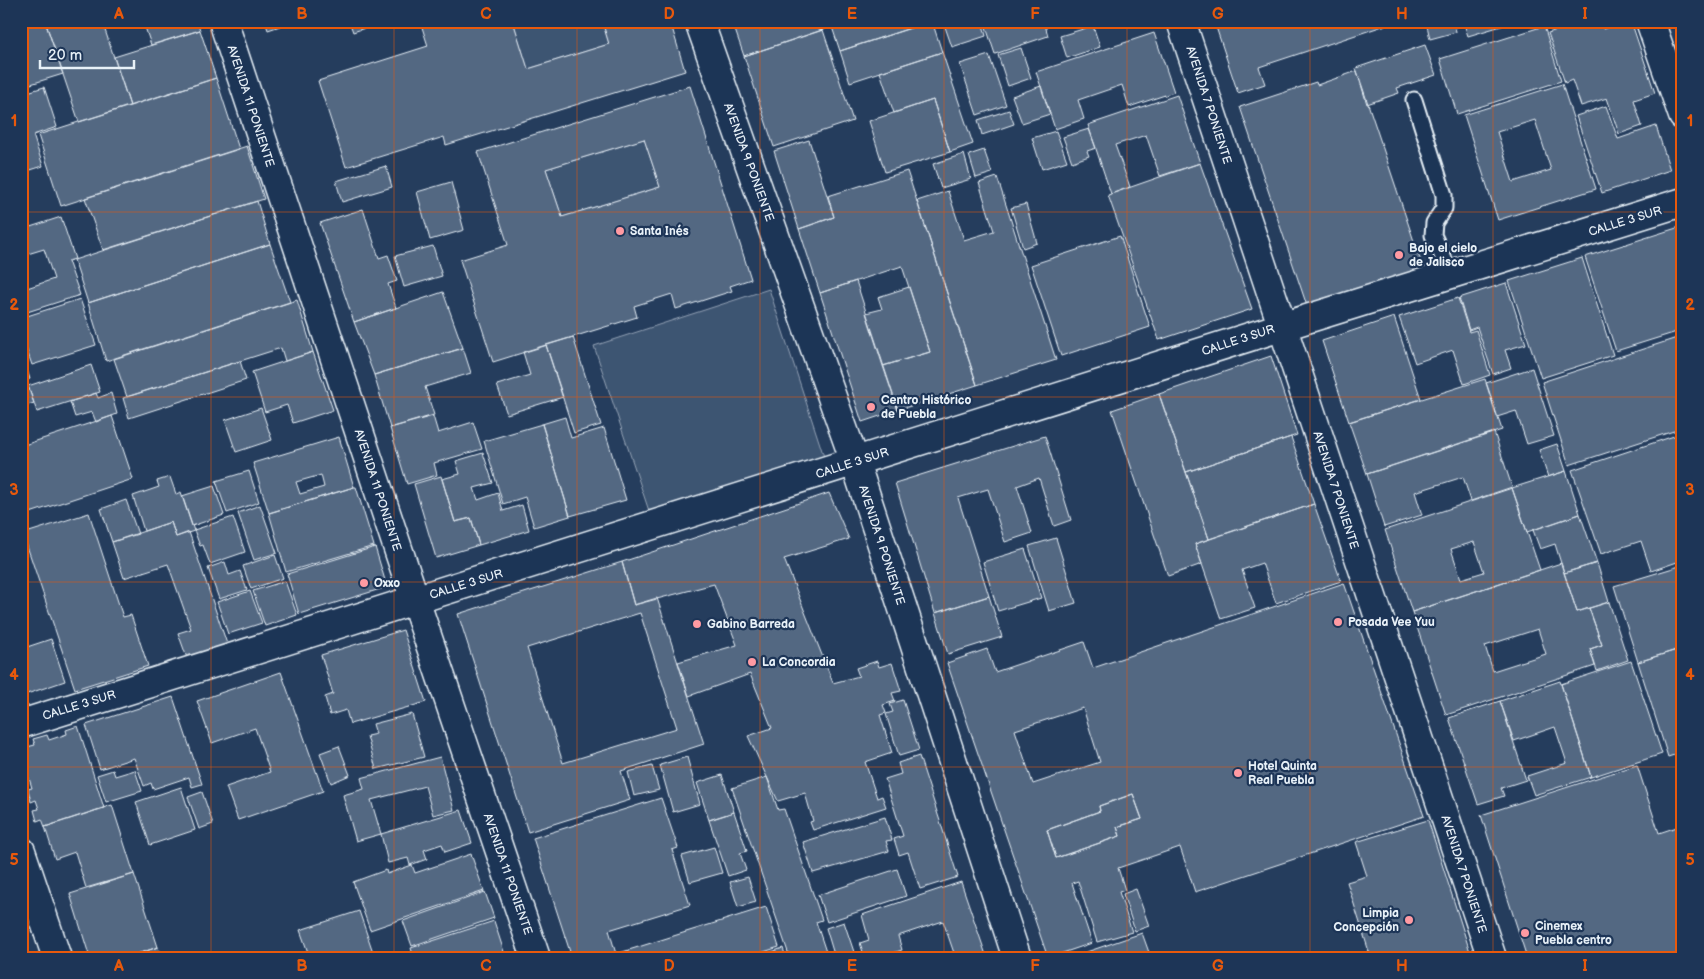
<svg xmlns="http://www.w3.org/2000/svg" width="1704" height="979" viewBox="0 0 1704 979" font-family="'Balsamiq Sans',sans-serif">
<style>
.green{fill:#3e5472;stroke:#93a2b5}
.building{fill:#536782;stroke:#e8f1f8;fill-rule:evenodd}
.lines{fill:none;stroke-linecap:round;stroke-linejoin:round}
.lane-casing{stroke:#e8f1f8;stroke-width:19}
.street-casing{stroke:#e8f1f8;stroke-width:31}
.lane{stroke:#1d3557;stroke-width:15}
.street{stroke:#1d3557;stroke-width:28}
.grid{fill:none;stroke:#e8590c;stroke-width:1;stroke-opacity:0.55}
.poi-dot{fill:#ff9aa2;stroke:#1d3557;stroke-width:2}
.labels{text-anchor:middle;stroke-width:4.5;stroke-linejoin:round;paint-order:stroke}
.street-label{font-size:12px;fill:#e8f1f8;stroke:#1d3557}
.poi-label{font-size:12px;font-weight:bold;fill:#e8f1f8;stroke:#1d3557;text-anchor:start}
.neatline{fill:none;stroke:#e8590c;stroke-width:2}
.grid-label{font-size:16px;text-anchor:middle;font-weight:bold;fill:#e8590c}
</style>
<rect width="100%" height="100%" fill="#253d5d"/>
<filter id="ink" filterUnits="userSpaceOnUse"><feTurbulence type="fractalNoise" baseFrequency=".02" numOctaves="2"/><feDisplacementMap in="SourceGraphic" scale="10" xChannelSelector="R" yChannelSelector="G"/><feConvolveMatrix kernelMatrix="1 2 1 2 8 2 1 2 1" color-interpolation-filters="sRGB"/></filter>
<g filter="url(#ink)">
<!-- green -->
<path class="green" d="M 513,21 L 602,21 L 609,44 L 528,69 Z
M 644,139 L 660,187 L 562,217 L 546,169 Z
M 769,289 L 827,466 L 653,523 L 594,346 Z"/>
<!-- building -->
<path class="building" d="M 21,21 L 45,21 L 63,74 L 21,87 Z
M 45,21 L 102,21 L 130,106 L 79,122 Z
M 108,21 L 122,21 L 109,25 Z
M 143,21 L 197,21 L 200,30 L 151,45 Z
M 265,21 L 295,21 L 268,30 Z
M 349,21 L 386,21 L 353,32 Z
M 420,21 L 513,21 L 528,69 L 609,44 L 602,21 L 670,21 L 685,71 L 446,145 L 444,137 L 346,167 L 318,81 L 428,46 Z
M 732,21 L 836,21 L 837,25 L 744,56 Z
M 849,21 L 932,21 L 840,51 L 832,27 Z
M 932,21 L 942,52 L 850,82 L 840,51 Z
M 943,21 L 982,21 L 986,36 L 952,47 Z
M 984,21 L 1044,21 L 1048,36 L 995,54 Z
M 1214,21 L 1398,21 L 1259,67 L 1265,84 L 1238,93 Z
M 1426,21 L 1454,21 L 1456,32 L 1430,39 Z
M 1463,21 L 1518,21 L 1468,36 Z
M 1584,21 L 1601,21 L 1603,29 L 1631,21 L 1655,93 L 1634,100 L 1642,126 L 1619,134 L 1607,98 L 1581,106 L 1572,80 L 1565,83 L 1548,33 Z
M 1093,26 L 1100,47 L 1067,58 L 1060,36 Z
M 1544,26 L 1561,81 L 1457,114 L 1440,59 Z
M 200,30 L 216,78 L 130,106 L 114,57 Z
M 823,30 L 853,121 L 774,147 L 744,56 Z
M 1154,33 L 1174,92 L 1129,107 L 1122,85 L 1078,100 L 1084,119 L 1055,129 L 1036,72 Z
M 1425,45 L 1436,75 L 1397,88 L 1399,93 L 1367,104 L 1356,68 Z
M 1021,48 L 1031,78 L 1008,86 L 998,55 Z
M 942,52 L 973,144 L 950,152 L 933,100 L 894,113 L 880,72 Z
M 989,55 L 1006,105 L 977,115 L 960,64 Z
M 1357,71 L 1423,268 L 1307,306 L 1240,107 L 1316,82 L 1317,85 Z
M 216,78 L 239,149 L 61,206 L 38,135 Z
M 1562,84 L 1596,189 L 1498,220 L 1464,115 ZM 1535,120 L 1551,170 L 1513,182 L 1497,132 Z
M 690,86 L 751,279 L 730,286 L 732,291 L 676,309 L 672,294 L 634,306 L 637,317 L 493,362 L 460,260 L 508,245 L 478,152 ZM 644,139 L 660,187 L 562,217 L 546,169 Z
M 1041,86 L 1050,114 L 1022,123 L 1012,96 Z
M 44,87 L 57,127 L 33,135 L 43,166 L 21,173 L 21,94 Z
M 1177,95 L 1200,163 L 1160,176 L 1146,135 L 1115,145 L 1130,187 L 1111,194 L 1088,125 Z
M 933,100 L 950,152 L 885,172 L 869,121 Z
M 1606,106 L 1618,139 L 1656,126 L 1670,170 L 1602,193 L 1576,116 Z
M 1009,110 L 1014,124 L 982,135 L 978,120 Z
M 1089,129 L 1096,148 L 1087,151 L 1089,156 L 1072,162 L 1063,137 Z
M 1056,131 L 1067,161 L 1042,169 L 1032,138 Z
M 809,140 L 834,217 L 799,229 L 774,151 Z
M 247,146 L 264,199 L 103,250 L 85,198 Z
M 984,150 L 992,173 L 976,178 L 969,155 Z
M 964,154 L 971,179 L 941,188 L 933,164 Z
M 1200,163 L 1252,309 L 1159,340 L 1108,195 Z
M 386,166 L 392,187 L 342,202 L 336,181 Z
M 907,171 L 977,385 L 898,410 L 883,366 L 930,352 L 902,266 L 820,293 L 799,229 L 834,217 L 828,196 Z
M 997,177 L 1056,360 L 977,385 L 917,201 L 948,191 L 964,240 L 994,231 L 979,183 Z
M 451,182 L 464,230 L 430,240 L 417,192 Z
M 257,201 L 270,244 L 88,303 L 74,260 Z
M 1026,204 L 1037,243 L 1023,248 L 1011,208 Z
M 363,209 L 379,258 L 388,255 L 397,281 L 388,284 L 396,308 L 354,322 L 320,223 Z
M 61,217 L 75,259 L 68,261 L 80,295 L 21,314 L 21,290 L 54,279 L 44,249 L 21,256 L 21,230 Z
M 1683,226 L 1683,330 L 1616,351 L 1585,257 Z
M 1120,236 L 1150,327 L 1061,356 L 1031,265 Z
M 270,244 L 290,302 L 106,361 L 88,303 Z
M 433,246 L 442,276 L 404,287 L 395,256 Z
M 1582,258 L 1613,355 L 1541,378 L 1509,281 Z
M 856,281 L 898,410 L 862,422 L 820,293 Z
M 1506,283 L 1526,344 L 1505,350 L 1511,368 L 1493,374 L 1477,327 L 1469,330 L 1459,298 Z
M 909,287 L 930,352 L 883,366 L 866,313 L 882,309 L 878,297 Z
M 443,292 L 463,348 L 374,375 L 354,322 Z
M 1458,298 L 1469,332 L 1476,330 L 1490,375 L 1464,384 L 1453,350 L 1415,363 L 1399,317 Z
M 80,299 L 96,345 L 32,365 L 21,333 L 21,318 Z
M 297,300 L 313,352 L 285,361 L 281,348 L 127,397 L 114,359 Z
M 1394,317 L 1421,399 L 1349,422 L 1322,341 Z
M 1683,336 L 1683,428 L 1569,465 L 1542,382 Z
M 573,337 L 601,425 L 574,433 L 546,345 Z
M 546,345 L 563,397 L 507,414 L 497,385 L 530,375 L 523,352 Z
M 463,348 L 471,373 L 425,387 L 434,415 L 390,428 L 374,375 Z
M 21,351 L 30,379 L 21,382 Z
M 313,352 L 333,410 L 293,423 L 287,405 L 265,412 L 252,372 Z
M 1271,356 L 1297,435 L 1186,472 L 1159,394 Z
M 240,361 L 246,380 L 129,418 L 123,398 Z
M 91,365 L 100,392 L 37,412 L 28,386 Z
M 1532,368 L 1554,436 L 1527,444 L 1516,411 L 1497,417 L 1486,383 Z
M 1485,379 L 1502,430 L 1367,474 L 1349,422 Z
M 28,386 L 34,403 L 21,407 L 21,389 Z
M 96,393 L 98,398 L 111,393 L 117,414 L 96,422 L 92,412 L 75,417 L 70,402 Z
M 1159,394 L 1209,539 L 1195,544 L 1202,564 L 1168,576 L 1112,410 Z
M 261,408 L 272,440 L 236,452 L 225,420 Z
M 112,416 L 133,479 L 21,516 L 21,446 Z
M 433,416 L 438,433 L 473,422 L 482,449 L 434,463 L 437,475 L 407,484 L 390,428 Z
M 565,417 L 571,438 L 604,428 L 626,500 L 570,516 L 542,424 Z
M 542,424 L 570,516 L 534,527 L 525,497 L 503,504 L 484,441 Z
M 1494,432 L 1512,487 L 1471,501 L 1463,477 L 1415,492 L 1422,515 L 1384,527 L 1367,474 Z
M 1683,433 L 1683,560 L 1651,571 L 1641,541 L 1601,554 L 1572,470 Z
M 1045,436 L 1071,520 L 1054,526 L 1039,478 L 1017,486 L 1032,533 L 1005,542 L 988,489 L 958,498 L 989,596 L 935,613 L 895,483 Z
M 339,437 L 354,487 L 269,513 L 253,463 ZM 321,475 L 324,487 L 300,494 L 296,482 Z
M 1291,437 L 1314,504 L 1209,539 L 1186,472 Z
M 1557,444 L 1566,471 L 1548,477 L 1539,450 Z
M 483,453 L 493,483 L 474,488 L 478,500 L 498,493 L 503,511 L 522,505 L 529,530 L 479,545 L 471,518 L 455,522 L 442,479 L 460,474 L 456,461 Z
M 249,471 L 259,502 L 227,513 L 216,481 Z
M 1566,471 L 1580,514 L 1527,532 L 1512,488 Z
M 441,476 L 455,522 L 471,518 L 479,545 L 436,558 L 414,484 Z
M 170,477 L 176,494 L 181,492 L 194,531 L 176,537 L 171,522 L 144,531 L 133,496 L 159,487 L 157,481 Z
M 214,486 L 224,515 L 192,526 L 182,496 Z
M 354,487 L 356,487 L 374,546 L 286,572 L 269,513 Z
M 1512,488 L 1540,570 L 1412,612 L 1385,530 ZM 1474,542 L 1484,572 L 1461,579 L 1451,549 Z
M 829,493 L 849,539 L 784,559 L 833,683 L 859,676 L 856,668 L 877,661 L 879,667 L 892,663 L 901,691 L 892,693 L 895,701 L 883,705 L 886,713 L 880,715 L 892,753 L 865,762 L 877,798 L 882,796 L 886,807 L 813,830 L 810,822 L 813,821 L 805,793 L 778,801 L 748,736 L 772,728 L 750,674 L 689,696 L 678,662 L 737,645 L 714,584 L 634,605 L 622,562 Z
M 126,500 L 138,534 L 112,542 L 101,509 Z
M 1314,504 L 1341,581 L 1276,603 L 1262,563 L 1242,570 L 1255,608 L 1221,619 L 1195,544 Z
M 260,505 L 277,553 L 254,560 L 238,513 Z
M 89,513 L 123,617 L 131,615 L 148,666 L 75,689 L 23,534 Z
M 1580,514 L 1597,563 L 1564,573 L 1555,544 L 1540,549 L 1533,530 Z
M 233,517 L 245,552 L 210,564 L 203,545 L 200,546 L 194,530 Z
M 171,522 L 176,537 L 189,532 L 227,644 L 187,658 L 178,633 L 191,629 L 168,564 L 124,578 L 112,542 Z
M 1056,538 L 1076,603 L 1049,611 L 1029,546 Z
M 375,547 L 387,587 L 299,614 L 287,574 Z
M 1025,549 L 1041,598 L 998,611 L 983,562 Z
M 275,555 L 283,578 L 251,589 L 243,566 Z
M 225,562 L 229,575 L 240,571 L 247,590 L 219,599 L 208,568 Z
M 622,562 L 634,605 L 657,598 L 704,744 L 621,771 L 630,800 L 528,832 L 458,614 ZM 640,613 L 677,728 L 563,763 L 527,648 Z
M 1561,563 L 1577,612 L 1589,608 L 1602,645 L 1590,649 L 1595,666 L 1446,715 L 1412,612 ZM 1538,629 L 1546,654 L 1493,671 L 1485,646 Z
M 1597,563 L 1609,602 L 1577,612 L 1564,573 Z
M 1683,565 L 1683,648 L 1638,662 L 1614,586 Z
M 285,581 L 297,615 L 265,626 L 253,591 Z
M 1344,583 L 1424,816 L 1195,892 L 1180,847 L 1118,868 L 1125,890 L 1119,892 L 1132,932 L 1097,942 L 1078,881 L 1072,883 L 1092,943 L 1048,958 L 947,663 L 987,649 L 995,672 L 1084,642 L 1093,668 ZM 1083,708 L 1100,762 L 1033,784 L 1015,730 ZM 1133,794 L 1142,819 L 1117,827 L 1120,836 L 1056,858 L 1047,830 L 1100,811 L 1099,806 Z
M 250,591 L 262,623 L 228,634 L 217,602 Z
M 989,596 L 1002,637 L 948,654 L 935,613 Z
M 1609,602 L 1628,660 L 1597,671 L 1590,649 L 1602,645 L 1589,608 Z
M 403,630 L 426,702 L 350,724 L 346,710 L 330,715 L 325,697 L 333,694 L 321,655 Z
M 51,639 L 65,681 L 21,696 L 21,649 Z
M 1683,648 L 1683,752 L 1668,757 L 1638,662 Z
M 1631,661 L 1662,754 L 1591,777 L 1561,684 Z
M 281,672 L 323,791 L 238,820 L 226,787 L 270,772 L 255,728 L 212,743 L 197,701 Z
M 1560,681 L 1591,777 L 1534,795 L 1527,776 L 1567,763 L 1555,727 L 1514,741 L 1500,701 Z
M 173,697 L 202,784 L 192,787 L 189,777 L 153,789 L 151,783 L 144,786 L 134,758 L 100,769 L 86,725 Z
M 903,700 L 919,750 L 899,756 L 886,714 L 893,712 L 890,704 Z
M 1500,701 L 1526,780 L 1501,788 L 1504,796 L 1478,804 L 1449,718 Z
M 412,714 L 424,757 L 376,769 L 367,736 L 376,734 L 373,724 Z
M 78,726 L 104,808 L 45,827 L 42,819 L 37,821 L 34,810 L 39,809 L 36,800 L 31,802 L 28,789 L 32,788 L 29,778 L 23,780 L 21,773 L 21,767 L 24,766 L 21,756 L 21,743 L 23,748 L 35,745 L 33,739 L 47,735 L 49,740 L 67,734 L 66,730 Z
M 339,746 L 350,775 L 331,783 L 320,753 Z
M 919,756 L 958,877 L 920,889 L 908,852 L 899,855 L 894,839 L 903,836 L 885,779 L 901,774 L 898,763 Z
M 440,757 L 454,810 L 433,815 L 425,786 L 371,800 L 381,834 L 356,841 L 343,795 L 364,789 L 361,778 Z
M 687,757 L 700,804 L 673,812 L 660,765 Z
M 1637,765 L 1659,833 L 1683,825 L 1683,958 L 1527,958 L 1481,815 Z
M 652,766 L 659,790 L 634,796 L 628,772 Z
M 113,770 L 115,776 L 135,770 L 142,791 L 106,802 L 97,775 Z
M 722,775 L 734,812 L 709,820 L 697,783 Z
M 767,777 L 778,810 L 784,809 L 822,920 L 816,922 L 828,958 L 790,958 L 732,788 Z
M 181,787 L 195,830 L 150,845 L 136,802 Z
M 202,792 L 213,824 L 199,829 L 188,797 Z
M 1133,794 L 1142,819 L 1117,827 L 1120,836 L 1056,858 L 1047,830 L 1100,811 L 1099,806 Z
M 661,798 L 678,848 L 672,850 L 690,905 L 609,930 L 616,954 L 766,907 L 779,947 L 745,958 L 572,958 L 533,838 Z
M 112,805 L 134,874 L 86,888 L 75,852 L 55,859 L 45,827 Z
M 461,810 L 472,843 L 445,852 L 442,844 L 424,850 L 427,859 L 410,865 L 408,858 L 388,863 L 381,834 Z
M 734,812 L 747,851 L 740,853 L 746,870 L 728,876 L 709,820 Z
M 885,817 L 892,840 L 886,841 L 889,851 L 813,873 L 803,842 Z
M 1428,820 L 1472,958 L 1371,958 L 1347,882 L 1367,876 L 1356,842 Z
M 714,847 L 722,873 L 690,882 L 682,856 Z
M 471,854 L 484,891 L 370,930 L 353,882 L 386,870 L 387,874 L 412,865 L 415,873 Z
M 897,869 L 906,896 L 827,922 L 818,895 Z
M 134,874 L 158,947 L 125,958 L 90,958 L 70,894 Z
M 748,877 L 756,902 L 738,907 L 730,882 Z
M 961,882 L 987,958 L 941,958 L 954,953 L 943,921 L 898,936 L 902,950 L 878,958 L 865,958 L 860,943 L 869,940 L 862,915 Z
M 1136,889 L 1149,926 L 1135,931 L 1123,894 Z
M 485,892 L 494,918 L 412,946 L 403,921 Z
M 359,911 L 375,958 L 310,958 L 300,930 Z
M 494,921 L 506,958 L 414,958 L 411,948 Z
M 844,922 L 856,958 L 835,958 L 826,928 Z
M 1142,933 L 1151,958 L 1069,958 Z
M 21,934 L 29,958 L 21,958 Z
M 158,947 L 161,958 L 125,958 Z
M 783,948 L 786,958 L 754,958 Z"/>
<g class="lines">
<defs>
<path id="lane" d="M 1414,100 L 1444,195 L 1444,208 L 1434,223 L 1433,235 L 1451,275"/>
<path id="street" d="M 223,21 L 415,600 L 536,958
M 699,21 L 855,462 L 1017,958
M 1181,21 L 1492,958
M 1650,21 L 1683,116
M 21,724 L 1281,327 L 1683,202
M 21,851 L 57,958"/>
</defs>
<!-- lane casing -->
<use href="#lane" class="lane-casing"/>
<!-- street casing -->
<use href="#street" class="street-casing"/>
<!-- lane -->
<use href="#lane" class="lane"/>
<!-- street -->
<use href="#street" class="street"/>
</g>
</g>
<!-- grid -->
<path class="grid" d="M 211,21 L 211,958M 394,21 L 394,958M 577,21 L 577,958M 760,21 L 760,958M 944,21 L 944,958M 1127,21 L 1127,958M 1310,21 L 1310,958M 1493,21 L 1493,958M 21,212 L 1683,212M 21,397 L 1683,397M 21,582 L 1683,582M 21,767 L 1683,767"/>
<!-- markers -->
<g class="poi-dot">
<circle cx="620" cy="231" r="5"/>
<circle cx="1399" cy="255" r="5"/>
<circle cx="871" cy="407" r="5"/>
<circle cx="364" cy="583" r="5"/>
<circle cx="1338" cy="622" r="5"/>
<circle cx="697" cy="624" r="5"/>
<circle cx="752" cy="662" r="5"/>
<circle cx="1238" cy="773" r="5"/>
<circle cx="1409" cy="920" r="5"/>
<circle cx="1525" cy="933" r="5"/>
</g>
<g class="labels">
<!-- street labels -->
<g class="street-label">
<text transform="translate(1209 105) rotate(72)" y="4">AVENIDA 7 PONIENTE</text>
<text transform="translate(251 106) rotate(72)" y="4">AVENIDA 11 PONIENTE</text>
<text transform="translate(749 162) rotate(70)" y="4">AVENIDA 9 PONIENTE</text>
<text transform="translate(1625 221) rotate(-17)" y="4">CALLE 3 SUR</text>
<text transform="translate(1238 340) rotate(-18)" y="4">CALLE 3 SUR</text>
<text transform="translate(852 463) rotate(-18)" y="4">CALLE 3 SUR</text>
<text transform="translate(378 490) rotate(72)" y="4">AVENIDA 11 PONIENTE</text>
<text transform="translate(1336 490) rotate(72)" y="4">AVENIDA 7 PONIENTE</text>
<text transform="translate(882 545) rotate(72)" y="4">AVENIDA 9 PONIENTE</text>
<text transform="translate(466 584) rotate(-17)" y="4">CALLE 3 SUR</text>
<text transform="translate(79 705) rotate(-17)" y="4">CALLE 3 SUR</text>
<text transform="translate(508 874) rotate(71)" y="4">AVENIDA 11 PONIENTE</text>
<text transform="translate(1464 874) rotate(72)" y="4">AVENIDA 7 PONIENTE</text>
</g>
<!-- poi labels -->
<g class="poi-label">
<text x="630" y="235">Santa Inés</text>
<text x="1409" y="252">Bajo el cielo<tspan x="1409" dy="14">de Jalisco</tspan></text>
<text x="881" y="404">Centro Histórico<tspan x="881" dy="14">de Puebla</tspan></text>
<text x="374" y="587">Oxxo</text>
<text x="1348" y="626">Posada Vee Yuu</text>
<text x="707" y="628">Gabino Barreda</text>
<text x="762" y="666">La Concordia</text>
<text x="1248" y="770">Hotel Quinta<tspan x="1248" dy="14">Real Puebla</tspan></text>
<text x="1399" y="917" text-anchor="end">Limpia<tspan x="1399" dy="14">Concepción</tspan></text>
<text x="1535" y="930">Cinemex<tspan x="1535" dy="14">Puebla centro</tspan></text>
</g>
</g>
<!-- margin -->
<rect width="1704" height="979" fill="none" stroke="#1d3557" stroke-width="55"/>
<!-- scale -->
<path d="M40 60v8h94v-8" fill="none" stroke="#e8f1f8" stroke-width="2.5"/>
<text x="48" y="60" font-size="15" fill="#e8f1f8" stroke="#1d3557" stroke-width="4" paint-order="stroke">20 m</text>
<rect x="28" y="28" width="1648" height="924" class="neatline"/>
<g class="grid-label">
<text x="119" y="19">A</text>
<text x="302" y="19">B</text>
<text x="486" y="19">C</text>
<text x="669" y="19">D</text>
<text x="852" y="19">E</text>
<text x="1035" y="19">F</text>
<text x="1218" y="19">G</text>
<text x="1402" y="19">H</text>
<text x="1585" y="19">I</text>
<text x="14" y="126">1</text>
<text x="1690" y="126">1</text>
<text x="14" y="310">2</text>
<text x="1690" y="310">2</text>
<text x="14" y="495">3</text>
<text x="1690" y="495">3</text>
<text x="14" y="680">4</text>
<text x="1690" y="680">4</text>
<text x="14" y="865">5</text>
<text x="1690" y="865">5</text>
<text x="119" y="971">A</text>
<text x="302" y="971">B</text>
<text x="486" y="971">C</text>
<text x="669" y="971">D</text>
<text x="852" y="971">E</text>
<text x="1035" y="971">F</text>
<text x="1218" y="971">G</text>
<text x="1402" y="971">H</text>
<text x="1585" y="971">I</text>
</g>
</svg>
